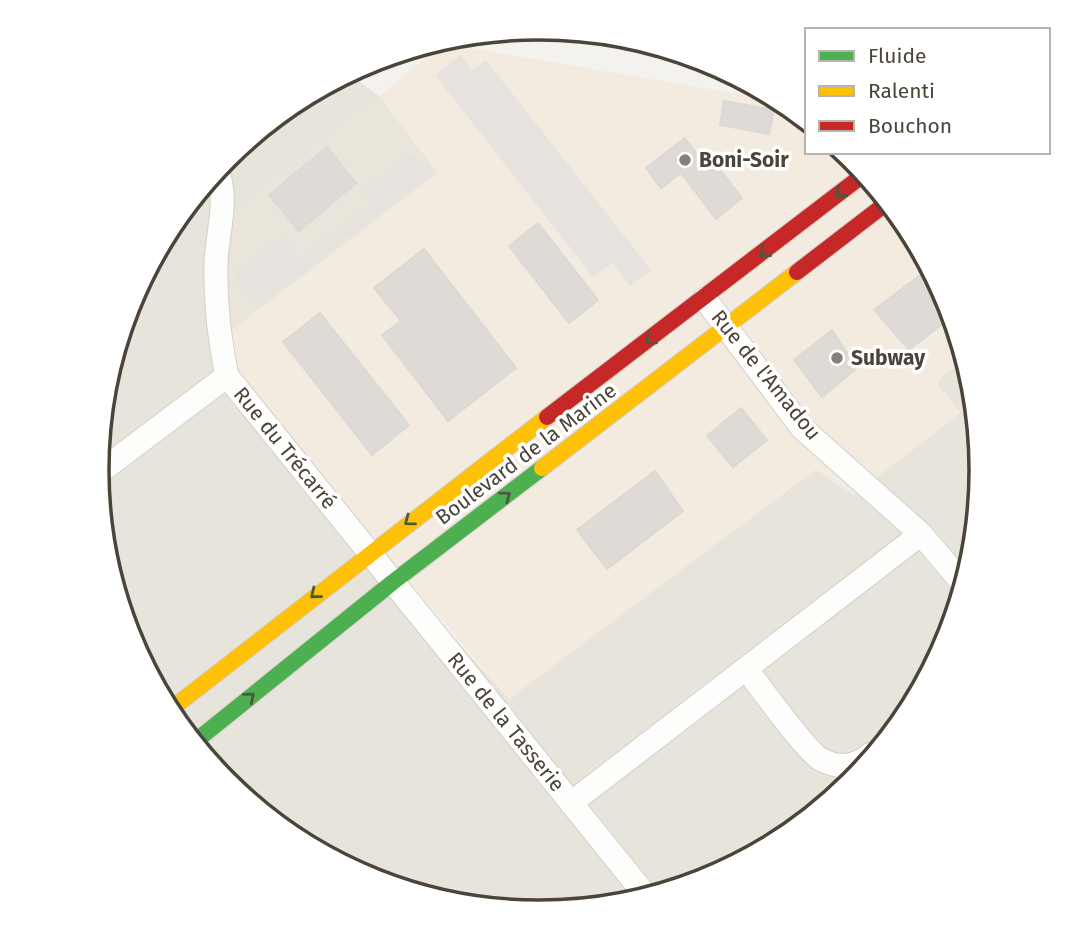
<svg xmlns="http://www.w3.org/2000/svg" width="1078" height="941" viewBox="0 0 1078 941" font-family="'Fira Sans',sans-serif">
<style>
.residential{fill:#e7e4dc}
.commercial{fill:#f3ebdf}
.education{fill:#eae5da}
.parking{fill:#e6e3df}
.building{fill:#dedbd6;stroke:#dcd9d4;stroke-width:2}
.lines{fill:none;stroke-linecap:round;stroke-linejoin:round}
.street-casing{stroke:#d2d0cb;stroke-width:25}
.fast-casing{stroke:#d3cfc5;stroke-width:18}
.slow-casing{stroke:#d3cfc5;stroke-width:18}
.jam-casing{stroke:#d3cfc5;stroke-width:18}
.street{stroke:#fdfdfc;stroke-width:23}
.fast{stroke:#4caf50;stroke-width:16}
.slow{stroke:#ffc107;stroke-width:16}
.jam{stroke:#c62828;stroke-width:16}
.oneway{stroke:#4b593e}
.poi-dot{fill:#868178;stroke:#fff;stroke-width:2.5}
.labels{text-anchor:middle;stroke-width:7;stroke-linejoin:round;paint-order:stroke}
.poi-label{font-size:21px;font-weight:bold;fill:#4b4439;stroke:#fff;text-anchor:start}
.street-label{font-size:21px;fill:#4b4439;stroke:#fff}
.rim{fill:none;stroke:#4b4439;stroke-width:3.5}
</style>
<rect width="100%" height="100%" fill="#f4f2ee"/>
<!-- residential -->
<path class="residential" d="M 350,75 L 379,96 L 235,211 L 228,333 L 360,533 L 509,699 L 816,469 L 854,495 L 960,413 L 935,382 L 960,363 L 981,471 L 948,640 L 852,784 L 708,879 L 539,913 L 369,879 L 226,783 L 130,639 L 97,470 L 130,301 L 226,157 Z"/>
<!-- commercial -->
<path class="commercial" d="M 452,45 L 762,98 L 807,127 L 807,152 L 844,152 L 852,158 L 948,302 L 960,363 L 936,382 L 960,412 L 855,495 L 815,469 L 509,699 L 237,378 L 228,333 L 438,173 L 379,96 L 437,48 Z"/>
<!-- education -->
<path class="education" d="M 379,96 L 438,173 L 228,333 L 235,211 Z"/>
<!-- parking -->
<path class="parking" d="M 460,55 L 472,70 L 486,60 L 651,270 L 630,286 L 612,263 L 593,277 L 435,75 Z
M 413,153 L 430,176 L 258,306 L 233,274 L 282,237 L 299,259 L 372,204 L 363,191 Z"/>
<!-- building -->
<path class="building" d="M 724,101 L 774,110 L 769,134 L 720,125 Z
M 685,138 L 700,158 L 706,152 L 742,198 L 716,219 L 681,173 L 661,188 L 646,168 Z
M 327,147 L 356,183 L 299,231 L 269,195 Z
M 538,223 L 598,300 L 569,323 L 509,246 Z
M 424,249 L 516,368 L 448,421 L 382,335 L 401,321 L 374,288 Z
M 927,270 L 948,302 L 951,317 L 909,350 L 874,310 Z
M 320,313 L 409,425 L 372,455 L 283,342 Z
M 832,330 L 857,368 L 822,397 L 794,360 Z
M 741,408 L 767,440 L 733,467 L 707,436 Z
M 655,471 L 683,511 L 607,569 L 577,530 Z"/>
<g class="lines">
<defs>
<path id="street" d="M 217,171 C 229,199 217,234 216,263 C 215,302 219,338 227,376 L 643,892
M 705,299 L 802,428 L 921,534 L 960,580
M 97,474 L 227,376
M 746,669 C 759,685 808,754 822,760 C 840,769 856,767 871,754
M 571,803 L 921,534"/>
<path id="fast" d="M 197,740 L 393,582 L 542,468"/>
<path id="slow" d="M 542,468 L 797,272
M 175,706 L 547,417"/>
<path id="jam" d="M 797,272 L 884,205
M 547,417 L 863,175"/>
</defs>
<!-- street casing -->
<use href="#street" class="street-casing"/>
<!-- fast casing -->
<use href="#fast" class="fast-casing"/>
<!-- slow casing -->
<use href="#slow" class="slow-casing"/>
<!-- jam casing -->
<use href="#jam" class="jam-casing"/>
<!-- street -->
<use href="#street" class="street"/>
<!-- fast -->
<use href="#fast" class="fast"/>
<!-- slow -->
<use href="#slow" class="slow"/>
<!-- jam -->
<use href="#jam" class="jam"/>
</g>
<!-- one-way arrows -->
<defs><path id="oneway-chevron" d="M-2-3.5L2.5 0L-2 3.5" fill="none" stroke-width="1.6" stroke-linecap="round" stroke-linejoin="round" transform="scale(1.75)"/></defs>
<g class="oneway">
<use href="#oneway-chevron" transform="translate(840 193) rotate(142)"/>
<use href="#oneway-chevron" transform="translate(764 253) rotate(142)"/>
<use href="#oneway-chevron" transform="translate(650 340) rotate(143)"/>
<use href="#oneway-chevron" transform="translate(506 496) rotate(-37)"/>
<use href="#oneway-chevron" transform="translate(409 521) rotate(143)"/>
<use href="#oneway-chevron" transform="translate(315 594) rotate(141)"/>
<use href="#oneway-chevron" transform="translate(250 697) rotate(-39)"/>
</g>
<!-- markers -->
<g class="poi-dot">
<circle cx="685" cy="160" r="7"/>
<circle cx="837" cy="358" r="7"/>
</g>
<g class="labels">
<!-- poi labels -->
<g class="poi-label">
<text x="699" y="167">Boni-Soir</text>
<text x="851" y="365">Subway</text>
</g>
<!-- street labels -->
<g class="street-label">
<text transform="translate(766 375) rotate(51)" y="7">Rue de l'Amadou</text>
<text transform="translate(285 448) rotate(51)" y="7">Rue du Trécarré</text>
<text transform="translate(526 454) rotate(-37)" y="7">Boulevard de la Marine</text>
<text transform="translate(506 722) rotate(51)" y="7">Rue de la Tasserie</text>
</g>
</g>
<!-- crop -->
<path d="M0 0H1078V941H0ZM109 470a430 430 0 1 1 860 0a430 430 0 1 1-860 0Z" fill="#fff" fill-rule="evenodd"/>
<path class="rim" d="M109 470a430 430 0 1 1 860 0a430 430 0 1 1-860 0Z"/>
<!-- legend -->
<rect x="805" y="28" width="245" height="126" fill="#ffffff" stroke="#b7b4b0" stroke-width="2"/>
<rect x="819" y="51" width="35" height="10" fill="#4caf50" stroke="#b7b4b0" stroke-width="2"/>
<text x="868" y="63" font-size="21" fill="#4b4439">Fluide</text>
<rect x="819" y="86" width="35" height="10" fill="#ffc107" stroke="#b7b4b0" stroke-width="2"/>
<text x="868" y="98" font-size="21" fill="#4b4439">Ralenti</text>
<rect x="819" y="121" width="35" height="10" fill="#c62828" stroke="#b7b4b0" stroke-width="2"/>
<text x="868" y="133" font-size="21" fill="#4b4439">Bouchon</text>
</svg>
